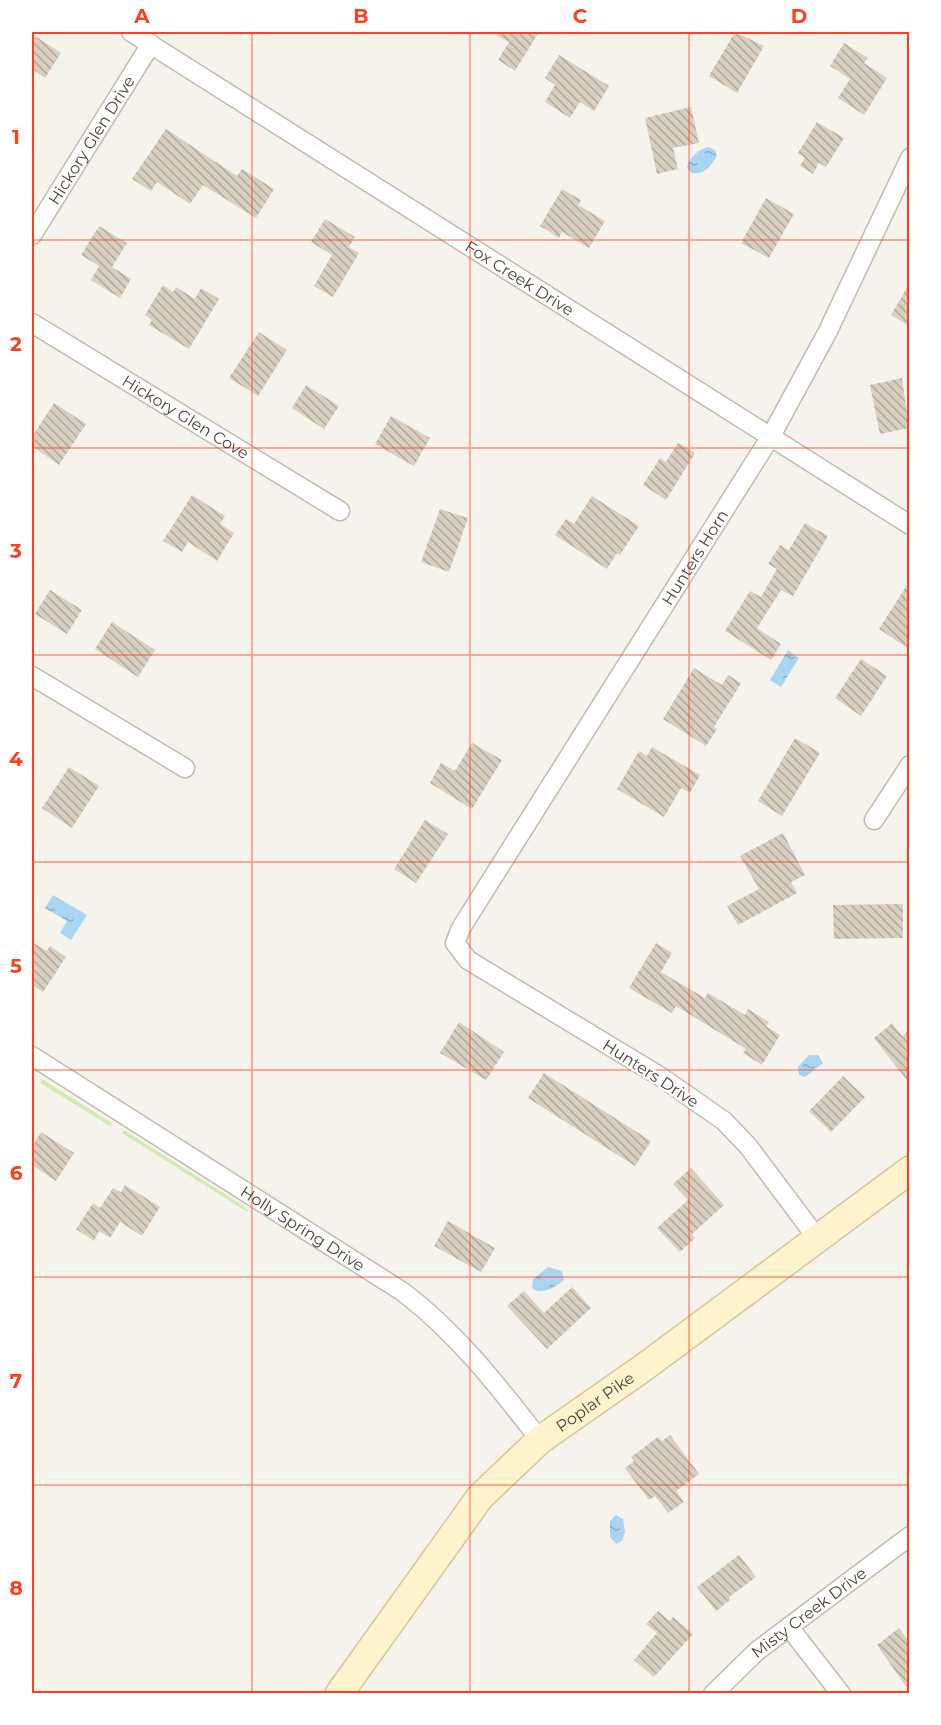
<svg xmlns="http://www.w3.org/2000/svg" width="941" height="1725" viewBox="0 0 941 1725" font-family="Montserrat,sans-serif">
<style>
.green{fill:#d2eab5}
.water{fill:url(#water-ripples)}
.building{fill:url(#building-back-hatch)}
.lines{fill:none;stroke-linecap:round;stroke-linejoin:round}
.street-casing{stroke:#c2bbae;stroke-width:21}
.secondary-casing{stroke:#d6c79b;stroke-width:30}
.street{stroke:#fff;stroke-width:18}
.secondary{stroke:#fff3cd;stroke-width:27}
.grid{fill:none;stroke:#fc3f1d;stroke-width:1.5;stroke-opacity:0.55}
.labels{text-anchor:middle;stroke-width:5;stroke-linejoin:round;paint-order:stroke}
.street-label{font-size:16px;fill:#4b4439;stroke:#fff}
.neatline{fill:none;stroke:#fc3f1d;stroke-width:2}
.grid-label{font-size:20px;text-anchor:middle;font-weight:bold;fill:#fc3f1d}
</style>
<defs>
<pattern id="water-ripples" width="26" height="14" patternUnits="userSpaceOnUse" patternTransform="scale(1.5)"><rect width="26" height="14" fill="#a9d4f2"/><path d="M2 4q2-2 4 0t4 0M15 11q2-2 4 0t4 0" fill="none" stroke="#8caec5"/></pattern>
<pattern id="building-back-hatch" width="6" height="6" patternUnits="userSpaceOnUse" patternTransform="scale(1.5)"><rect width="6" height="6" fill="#d8cfc1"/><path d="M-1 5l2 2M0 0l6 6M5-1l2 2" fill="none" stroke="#b1aa9e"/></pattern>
</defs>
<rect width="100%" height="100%" fill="#f6f3ec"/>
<!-- green -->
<path class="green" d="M 42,1079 L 112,1123 L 110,1126 L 40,1083 Z
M 124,1130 L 242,1205 L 248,1210 L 247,1212 L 122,1133 Z"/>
<!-- water -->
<path class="water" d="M 709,147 L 715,150 L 717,156 C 711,166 703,177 690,172 L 687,167 C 690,156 699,149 709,147 Z
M 788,650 L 799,658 L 781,687 L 770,680 Z
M 53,895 L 87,915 L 71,940 L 60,933 L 67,921 L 45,908 Z
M 809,1055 L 818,1055 L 823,1063 L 805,1077 L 799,1075 L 798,1067 Z
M 548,1267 L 562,1271 L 564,1280 C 556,1287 541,1296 532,1288 L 533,1279 Z
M 616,1515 L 623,1519 L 625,1532 L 622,1541 L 616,1544 L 610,1537 L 610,1521 Z"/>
<!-- building -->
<path class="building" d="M 491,32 L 539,32 L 515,71 L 498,60 L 509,42 Z
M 735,32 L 764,46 L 737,93 L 709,76 Z
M 32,34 L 61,53 L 45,78 L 32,69 Z
M 844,43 L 868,58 L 864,63 L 887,78 L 864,115 L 838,98 L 850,79 L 830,66 Z
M 559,55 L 609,86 L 594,111 L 580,102 L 570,118 L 545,102 L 555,85 L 545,78 Z
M 691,107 L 699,143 L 673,148 L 678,169 L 657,174 L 645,118 Z
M 817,122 L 844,138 L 826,167 L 819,163 L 813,174 L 800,166 L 805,158 L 798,153 Z
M 166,129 L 237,176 L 242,169 L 274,189 L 256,218 L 203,185 L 190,204 L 157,182 L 151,191 L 132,179 Z
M 562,189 L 581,200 L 578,205 L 605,221 L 589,248 L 562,232 L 559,238 L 540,226 Z
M 766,198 L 794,214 L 769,258 L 741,243 Z
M 325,219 L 355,237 L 349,247 L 359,253 L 333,297 L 314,286 L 332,255 L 311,242 Z
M 99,226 L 127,243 L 112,267 L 131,279 L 120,298 L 91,280 L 99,266 L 81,255 Z
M 909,284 L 909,326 L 891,315 Z
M 163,285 L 173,292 L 176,287 L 195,299 L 201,288 L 219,299 L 189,349 L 149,325 L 152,320 L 145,315 Z
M 259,332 L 287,350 L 258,396 L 229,378 Z
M 902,378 L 909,428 L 880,434 L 870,385 Z
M 306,385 L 339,406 L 324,429 L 292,408 Z
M 54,403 L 86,424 L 59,465 L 32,446 L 32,437 Z
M 391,416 L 430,438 L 414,466 L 375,444 Z
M 678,443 L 695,453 L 666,500 L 643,485 L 660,458 L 666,462 Z
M 192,495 L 225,516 L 220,524 L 234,533 L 217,561 L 188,542 L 182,552 L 163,541 Z
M 592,496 L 639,526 L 620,555 L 617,553 L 607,569 L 555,535 L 566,519 L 574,524 Z
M 440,509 L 468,518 L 449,572 L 421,562 Z
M 805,523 L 828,536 L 793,596 L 781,590 L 757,628 L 781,644 L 771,660 L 725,631 L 750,591 L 761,597 L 777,569 L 768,564 L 780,545 L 789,550 Z
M 909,582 L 909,649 L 879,629 Z
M 50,590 L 82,610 L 67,634 L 35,614 Z
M 112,622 L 155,650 L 138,677 L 95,649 Z
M 861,659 L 887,676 L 861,716 L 835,698 Z
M 694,668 L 722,685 L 728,675 L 741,683 L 714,727 L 717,729 L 706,746 L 663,719 Z
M 795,738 L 820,753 L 782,816 L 758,801 Z
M 472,743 L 502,760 L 472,809 L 430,783 L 441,763 L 455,771 Z
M 652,747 L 700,775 L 690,793 L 681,788 L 664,817 L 617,789 L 639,751 L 647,756 Z
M 69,767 L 99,786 L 72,828 L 42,808 Z
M 425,820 L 448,834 L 416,883 L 394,869 Z
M 783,833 L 805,875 L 791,882 L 797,893 L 738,925 L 727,906 L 759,889 L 740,856 Z
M 903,904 L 903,938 L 834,939 L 833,905 Z
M 32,942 L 47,951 L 50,946 L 66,957 L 43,992 L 32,985 Z
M 656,943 L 672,953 L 661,972 L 705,998 L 708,993 L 745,1015 L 748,1009 L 769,1022 L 766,1026 L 780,1035 L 762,1065 L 743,1053 L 746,1049 L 676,1006 L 672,1013 L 629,988 Z
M 459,1022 L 504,1052 L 486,1080 L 440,1053 Z
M 892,1023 L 902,1036 L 909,1030 L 909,1083 L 874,1038 Z
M 544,1073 L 651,1141 L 635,1166 L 528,1098 Z
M 843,1076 L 865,1097 L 831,1132 L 809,1111 Z
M 41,1132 L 74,1153 L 56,1181 L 32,1165 L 32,1147 Z
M 691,1168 L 724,1205 L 692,1234 L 695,1238 L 680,1252 L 657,1228 L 688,1200 L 673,1184 Z
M 125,1185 L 160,1207 L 142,1236 L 120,1222 L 110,1238 L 99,1231 L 94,1241 L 76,1229 L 93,1203 L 100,1208 L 113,1188 L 121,1192 Z
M 448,1221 L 495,1248 L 481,1272 L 434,1246 Z
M 572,1287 L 591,1308 L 547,1349 L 507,1306 L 524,1291 L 544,1313 Z
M 670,1435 L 699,1474 L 676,1491 L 684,1502 L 668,1513 L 655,1496 L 649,1500 L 625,1468 L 634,1461 L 631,1457 L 658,1437 L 662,1441 Z
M 739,1555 L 756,1577 L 729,1597 L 730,1600 L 716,1611 L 697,1587 Z
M 658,1611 L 670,1621 L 673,1617 L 693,1634 L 654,1677 L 634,1660 L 657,1633 L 646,1624 Z
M 899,1628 L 909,1642 L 909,1691 L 877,1645 Z"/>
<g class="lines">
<defs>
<g id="street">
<path id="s1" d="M 131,32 L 910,525"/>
<path id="s2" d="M 32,235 L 151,44"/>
<path id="s3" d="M 32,323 L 340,511"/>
<path d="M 32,676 L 185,768"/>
<path d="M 874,820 L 910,765"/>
<path id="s4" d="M 32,1056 L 403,1292 C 458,1334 498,1386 540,1440"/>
<path id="s5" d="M 817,1238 L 748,1146 L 724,1121 L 661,1077 L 468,960 L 455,943 L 461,928 L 771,436 L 827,333 L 910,158"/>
<path d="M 789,1627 L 841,1694"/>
<path id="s6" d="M 713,1694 L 757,1651 L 910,1536"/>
</g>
<g id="secondary">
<path id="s7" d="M 339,1694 L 480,1497 L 540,1440 L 643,1368 L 910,1170"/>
</g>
</defs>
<!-- street casing -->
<use href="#street" class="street-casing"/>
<!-- secondary casing -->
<use href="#secondary" class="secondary-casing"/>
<!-- street -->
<use href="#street" class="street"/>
<!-- secondary -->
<use href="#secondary" class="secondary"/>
</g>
<!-- grid -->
<path class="grid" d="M 252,32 L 252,1694M 470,32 L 470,1694M 689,32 L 689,1694M 32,240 L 910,240M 32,448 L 910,448M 32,655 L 910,655M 32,862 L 910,862M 32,1070 L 910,1070M 32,1277 L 910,1277M 32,1485 L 910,1485"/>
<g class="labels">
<!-- street labels -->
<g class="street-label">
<text dy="6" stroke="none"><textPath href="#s2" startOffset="112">Hickory Glen Drive</textPath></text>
<text dy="6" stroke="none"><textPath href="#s1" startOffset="460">Fox Creek Drive</textPath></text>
<text dy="6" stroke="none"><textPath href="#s3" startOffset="180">Hickory Glen Cove</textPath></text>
<text dy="6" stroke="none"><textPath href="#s5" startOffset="928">Hunters Horn</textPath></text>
<text transform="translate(651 1073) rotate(33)" y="6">Hunters Drive</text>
<text dy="6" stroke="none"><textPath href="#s4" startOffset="321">Holly Spring Drive</textPath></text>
<text dy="6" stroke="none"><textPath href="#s7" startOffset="392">Poplar Pike</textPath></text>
<text dy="6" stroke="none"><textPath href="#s6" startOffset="126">Misty Creek Drive</textPath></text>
</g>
</g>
<!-- border -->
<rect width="941" height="1725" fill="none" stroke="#ffffff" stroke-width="66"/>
<rect x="33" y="33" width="875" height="1659" class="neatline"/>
<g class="grid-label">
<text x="142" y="23">A</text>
<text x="361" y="23">B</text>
<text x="580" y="23">C</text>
<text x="799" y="23">D</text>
<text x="16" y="144">1</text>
<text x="16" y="351">2</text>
<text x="16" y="558">3</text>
<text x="16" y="766">4</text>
<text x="16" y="973">5</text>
<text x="16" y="1180">6</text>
<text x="16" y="1388">7</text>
<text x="16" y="1595">8</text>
</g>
</svg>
